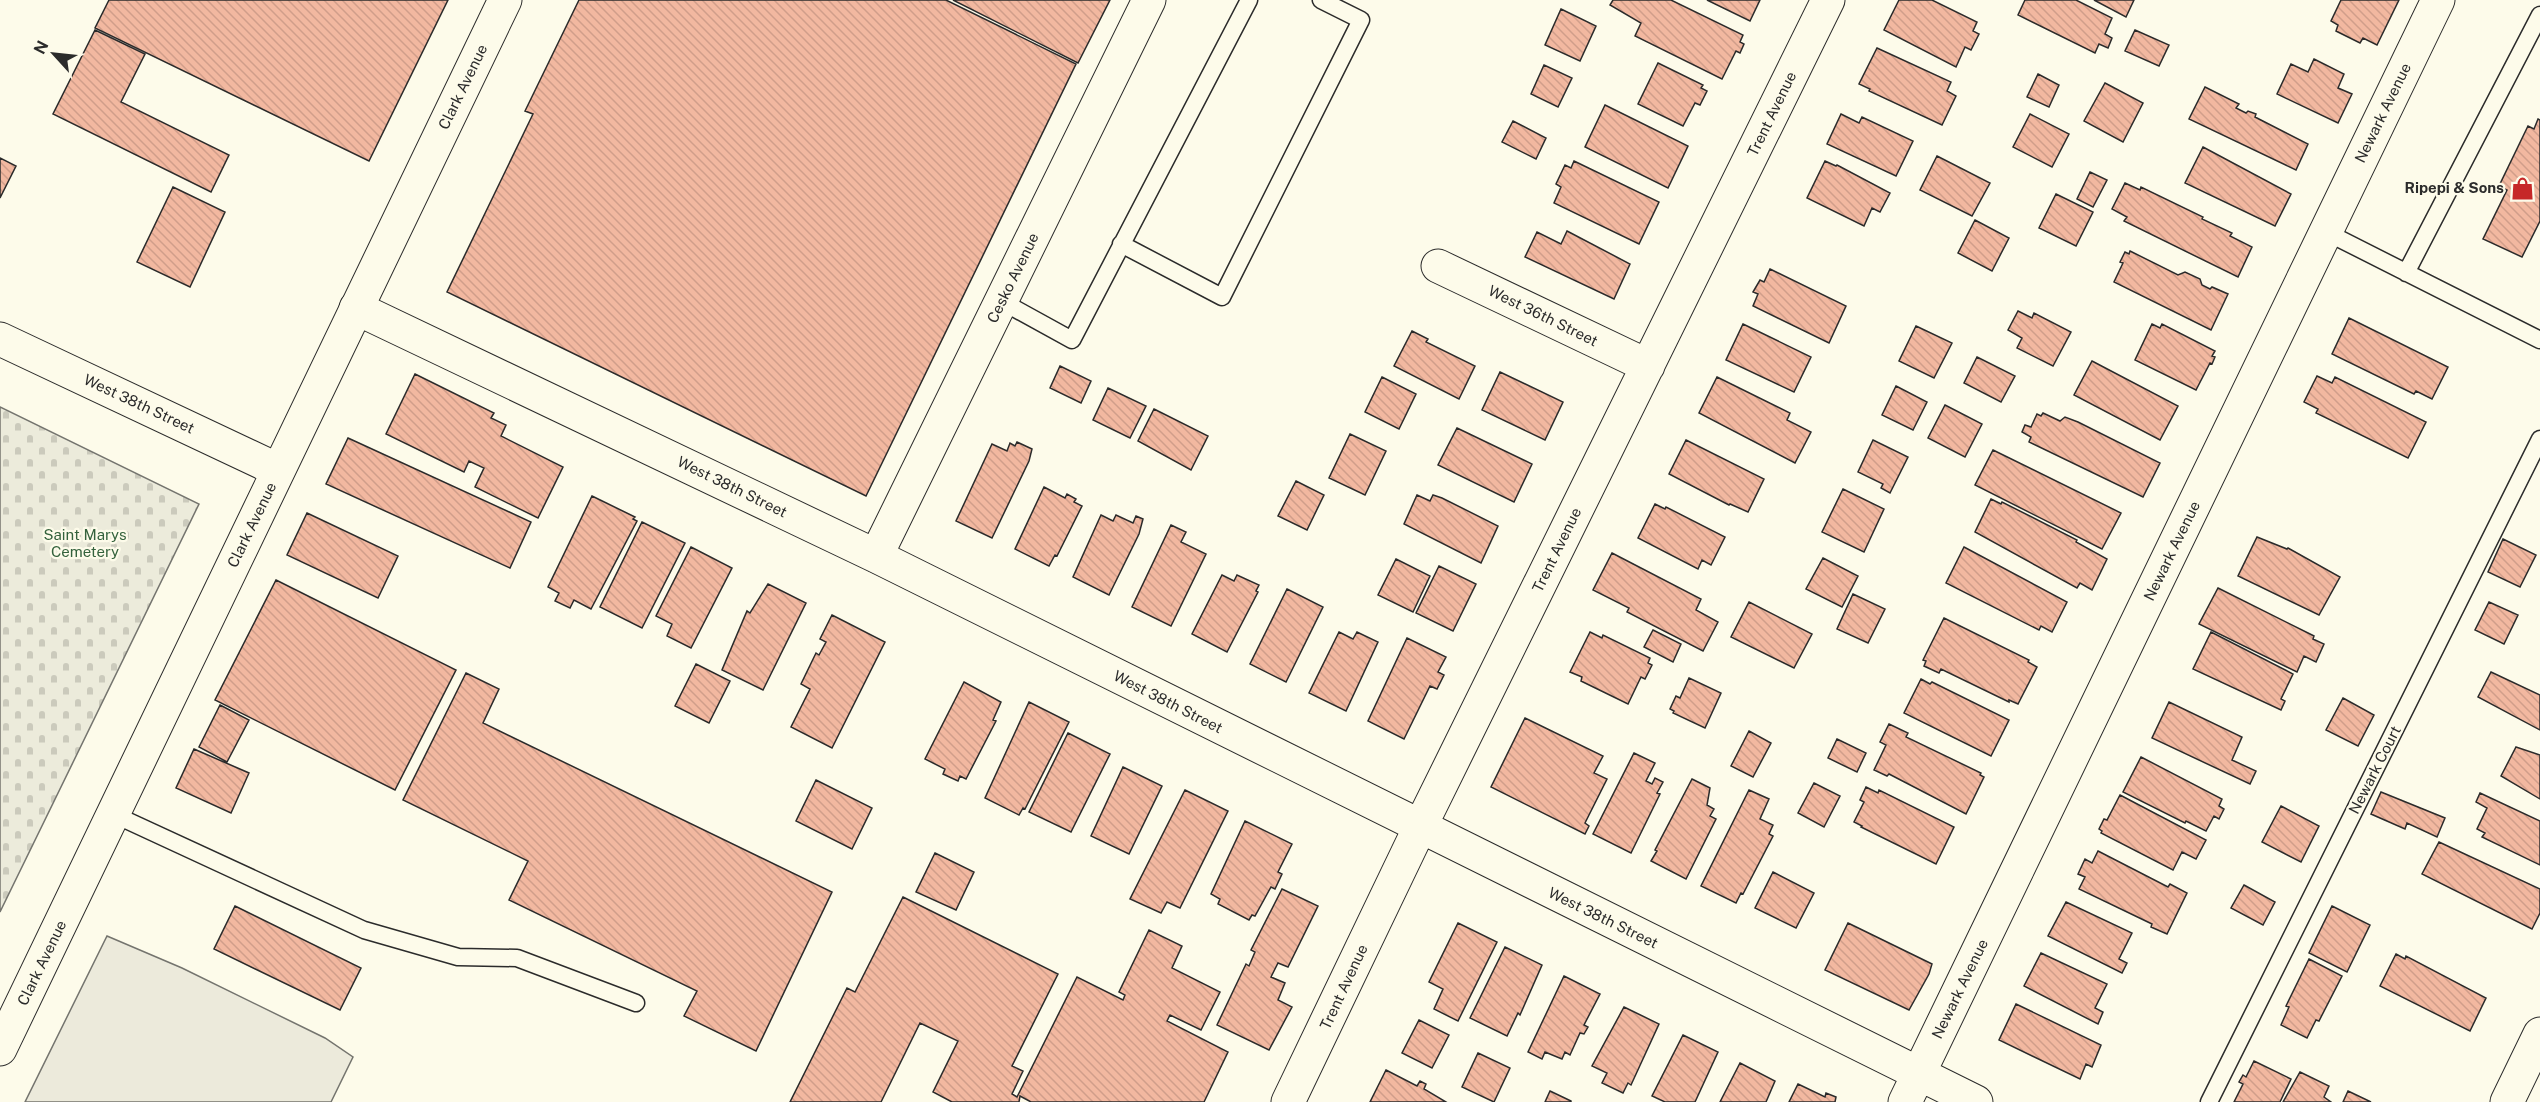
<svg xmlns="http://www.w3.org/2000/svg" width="2540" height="1102" viewBox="0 0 2540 1102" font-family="'Public Sans',sans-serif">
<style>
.cemetery{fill:url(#cemetery-stones);stroke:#74746e;stroke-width:1.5}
.parking{fill:#eceadb;stroke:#74746e;stroke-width:1.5}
.building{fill:url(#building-back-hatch);stroke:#2b2b2b;stroke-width:1.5}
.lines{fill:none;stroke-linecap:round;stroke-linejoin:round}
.service-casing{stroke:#2b2b2b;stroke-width:19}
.minor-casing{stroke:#2b2b2b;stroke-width:35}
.tertiary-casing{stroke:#2b2b2b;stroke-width:35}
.service{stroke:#fdfbea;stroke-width:16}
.minor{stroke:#fdfbea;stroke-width:33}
.tertiary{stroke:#fdfbea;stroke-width:33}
.labels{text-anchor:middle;stroke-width:4.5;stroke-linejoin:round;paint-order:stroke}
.street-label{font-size:15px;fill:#2b2b2b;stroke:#fdfbea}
.poi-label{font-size:15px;font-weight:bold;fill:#2b2b2b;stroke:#fdfbea;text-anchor:end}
.park-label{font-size:15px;fill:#34623c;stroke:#fdfbea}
</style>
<defs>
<pattern id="cemetery-stones" width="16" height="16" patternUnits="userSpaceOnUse" patternTransform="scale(1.5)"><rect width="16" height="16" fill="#ecebdb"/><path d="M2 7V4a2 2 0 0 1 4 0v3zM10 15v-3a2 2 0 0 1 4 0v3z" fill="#cbcabc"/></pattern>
<pattern id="building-back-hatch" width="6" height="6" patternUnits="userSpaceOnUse" patternTransform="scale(1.5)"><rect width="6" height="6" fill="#f2b8a0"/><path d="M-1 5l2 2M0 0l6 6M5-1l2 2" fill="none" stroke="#d09e8a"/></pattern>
</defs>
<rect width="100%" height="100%" fill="#fdfbea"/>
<!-- cemetery -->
<path class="cemetery" d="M 0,407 L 199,504 L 0,912 Z"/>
<!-- parking -->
<path class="parking" d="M 107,936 L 182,968 L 325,1038 L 353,1057 L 331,1102 L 25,1102 Z"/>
<!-- building -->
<path class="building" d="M 109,0 L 448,0 L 369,161 L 95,28 Z
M 579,0 L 946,0 L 1076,64 L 866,496 L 447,292 L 533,114 L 525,111 Z
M 953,0 L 1110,0 L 1078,63 Z
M 1613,0 L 1671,0 L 1743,35 L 1740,42 L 1744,44 L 1740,53 L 1736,51 L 1722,79 L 1635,36 L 1641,23 L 1610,5 Z
M 1707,0 L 1760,0 L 1750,21 Z
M 1899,0 L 1932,0 L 1977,22 L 1973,31 L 1979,34 L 1971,50 L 1965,47 L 1956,67 L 1884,30 Z
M 2025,0 L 2076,0 L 2112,18 L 2105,34 L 2112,38 L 2108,48 L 2099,44 L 2095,53 L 2018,15 Z
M 2094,0 L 2134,0 L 2126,17 Z
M 2341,0 L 2399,0 L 2377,45 L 2363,38 L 2360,43 L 2336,31 L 2338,25 L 2331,21 Z
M 1561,9 L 1596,26 L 1580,61 L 1545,45 Z
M 95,30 L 145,54 L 121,102 L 229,155 L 211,192 L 53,114 Z
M 2135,30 L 2169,45 L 2159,66 L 2125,51 Z
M 1877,48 L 1951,82 L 1947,91 L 1956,96 L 1942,125 L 1869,91 L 1870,89 L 1859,84 Z
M 2314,59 L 2344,74 L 2338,88 L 2352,94 L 2338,123 L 2277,94 L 2291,64 L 2308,72 Z
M 1658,63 L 1703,85 L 1701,88 L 1707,91 L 1700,105 L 1695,103 L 1683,126 L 1638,104 Z
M 1544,65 L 1572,78 L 1558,107 L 1531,94 Z
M 2038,74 L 2059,85 L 2049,107 L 2027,97 Z
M 2105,83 L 2143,103 L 2123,142 L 2084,121 Z
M 2205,87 L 2239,104 L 2236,108 L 2246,113 L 2248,111 L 2256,114 L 2255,117 L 2308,144 L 2296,170 L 2189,119 Z
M 1605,105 L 1688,146 L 1668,188 L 1585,147 Z
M 1841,114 L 1859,123 L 1862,117 L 1913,141 L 1896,176 L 1827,144 Z
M 2030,114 L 2069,134 L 2052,167 L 2013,147 Z
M 2538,119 L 2540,120 L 2540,221 L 2522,257 L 2483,239 L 2507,190 L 2499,186 L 2528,126 L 2534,129 Z
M 1513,121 L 1546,138 L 1536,159 L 1502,142 Z
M 2203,147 L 2291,194 L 2275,226 L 2185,183 Z
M 1937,156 L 1990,183 L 1972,216 L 1920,190 Z
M 0,158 L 16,166 L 0,198 Z
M 1574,161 L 1659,202 L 1639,244 L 1554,203 L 1561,187 L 1556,184 L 1565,165 L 1571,168 Z
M 1825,161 L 1836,166 L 1837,165 L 1890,193 L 1880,212 L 1872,208 L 1864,226 L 1807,198 Z
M 2090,172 L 2107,180 L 2093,207 L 2077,199 Z
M 2125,183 L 2140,190 L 2141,187 L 2203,217 L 2202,219 L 2232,233 L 2230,236 L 2252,247 L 2238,277 L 2124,221 L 2127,217 L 2112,209 Z
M 173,187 L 225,212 L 190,287 L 137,262 Z
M 2056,194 L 2093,212 L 2076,246 L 2039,228 Z
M 1975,220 L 2009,238 L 1992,271 L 1958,253 Z
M 1567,231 L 1630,264 L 1614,299 L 1525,257 L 1537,232 L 1561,244 Z
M 2130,251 L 2178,275 L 2185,272 L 2200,279 L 2202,285 L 2210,289 L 2212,287 L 2228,294 L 2211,330 L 2114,282 L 2123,263 L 2120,262 L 2125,252 L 2129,254 Z
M 1770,269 L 1846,306 L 1829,343 L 1753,306 L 1758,294 L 1753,292 L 1760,280 L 1764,282 Z
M 2018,311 L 2032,318 L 2034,313 L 2071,332 L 2053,366 L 2017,348 L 2022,338 L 2008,330 Z
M 2349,318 L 2448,367 L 2432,399 L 2416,391 L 2414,394 L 2332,354 Z
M 1743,324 L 1811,357 L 1794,392 L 1726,360 Z
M 2152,324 L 2160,328 L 2162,324 L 2215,351 L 2212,356 L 2215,357 L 2212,364 L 2210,363 L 2196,390 L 2135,360 Z
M 1916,326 L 1952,343 L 1934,378 L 1899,361 Z
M 1412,331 L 1428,339 L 1426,342 L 1475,366 L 1459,399 L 1394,366 Z
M 1977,357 L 2015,376 L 2001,402 L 1964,383 Z
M 2092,361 L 2178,406 L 2160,440 L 2074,395 Z
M 1060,366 L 1091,381 L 1081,403 L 1050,388 Z
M 1500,372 L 1563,402 L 1545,440 L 1482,410 Z
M 415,374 L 494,413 L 491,418 L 506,425 L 501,436 L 563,467 L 538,518 L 475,487 L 484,468 L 469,461 L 464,472 L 386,434 Z
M 2317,376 L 2332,383 L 2335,377 L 2426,422 L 2408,458 L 2316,413 L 2318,409 L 2304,402 Z
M 1382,377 L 1416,394 L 1399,429 L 1365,412 Z
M 1717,377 L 1790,413 L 1787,420 L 1811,432 L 1795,463 L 1699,413 Z
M 1896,386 L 1927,402 L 1913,430 L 1882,415 Z
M 1108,388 L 1146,406 L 1130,438 L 1093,420 Z
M 1945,405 L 1982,424 L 1965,457 L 1928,438 Z
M 1154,409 L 1208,436 L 1191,470 L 1138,441 Z
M 2043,413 L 2060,421 L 2065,417 L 2078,422 L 2160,463 L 2143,497 L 2029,442 L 2031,437 L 2022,432 L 2025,425 L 2031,427 L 2037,414 L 2041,416 Z
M 1457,428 L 1532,464 L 1514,502 L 1438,465 Z
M 1350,434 L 1386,451 L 1365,495 L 1329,478 Z
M 348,438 L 531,522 L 510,568 L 326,484 Z
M 1686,440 L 1764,479 L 1748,512 L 1730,504 L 1729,505 L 1669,474 Z
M 1873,440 L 1908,457 L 1890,493 L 1881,488 L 1883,484 L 1858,472 Z
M 1017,442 L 1032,449 L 1029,461 L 992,538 L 956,521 L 992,444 L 1007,451 L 1010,443 L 1015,446 Z
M 1993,450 L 2121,513 L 2102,549 L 1975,485 Z
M 1296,481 L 1324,495 L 1307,530 L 1278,516 Z
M 1044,487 L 1065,498 L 1067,494 L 1076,499 L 1074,502 L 1082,506 L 1057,556 L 1055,555 L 1049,566 L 1015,549 Z
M 1843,489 L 1884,509 L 1864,552 L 1822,532 Z
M 1417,495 L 1430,501 L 1433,495 L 1442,498 L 1498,526 L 1481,563 L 1404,524 Z
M 592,496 L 635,517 L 633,519 L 637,521 L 591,609 L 574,600 L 570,608 L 555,601 L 559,593 L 548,587 Z
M 1991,499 L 2001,504 L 2002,502 L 2077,540 L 2076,542 L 2107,559 L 2092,590 L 2080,583 L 2077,588 L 1975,532 Z
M 1655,504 L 1665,509 L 1666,507 L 1725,537 L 1711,565 L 1702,560 L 1698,569 L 1638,538 Z
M 307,513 L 398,556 L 378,598 L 287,555 Z
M 1101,515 L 1113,521 L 1116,515 L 1133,523 L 1136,516 L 1143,519 L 1139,534 L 1109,595 L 1073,577 Z
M 642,522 L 685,543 L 642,628 L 600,607 Z
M 1171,525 L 1186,532 L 1181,542 L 1206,554 L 1171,626 L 1132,607 Z
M 2257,537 L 2287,549 L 2288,548 L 2340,577 L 2319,615 L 2238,576 Z
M 2503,539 L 2536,555 L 2520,587 L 2488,572 Z
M 691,547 L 732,568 L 691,648 L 667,636 L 672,624 L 656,616 Z
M 1964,547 L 2067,602 L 2052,632 L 2041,626 L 2039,630 L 1946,583 Z
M 1612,553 L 1701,599 L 1696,610 L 1718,622 L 1703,651 L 1627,612 L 1629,608 L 1593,590 Z
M 1823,558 L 1858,576 L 1842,607 L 1806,589 Z
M 1396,559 L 1430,576 L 1413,612 L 1378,595 Z
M 1439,566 L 1476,584 L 1453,631 L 1416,613 Z
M 1222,575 L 1234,581 L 1237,575 L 1259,585 L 1256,591 L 1258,592 L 1227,652 L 1192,634 Z
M 276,580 L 456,670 L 395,790 L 215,700 Z
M 768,584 L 806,603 L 763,690 L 722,670 L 747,611 L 750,613 Z
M 2218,588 L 2314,636 L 2313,639 L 2324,644 L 2316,662 L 2304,656 L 2297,672 L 2199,624 Z
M 1287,589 L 1323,607 L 1286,682 L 1250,664 Z
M 1853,594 L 1885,609 L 1868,643 L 1837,629 Z
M 1749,602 L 1812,634 L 1794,668 L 1731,637 Z
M 2489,602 L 2518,615 L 2504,644 L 2475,630 Z
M 832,615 L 885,642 L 832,748 L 791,727 L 810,689 L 801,684 L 816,653 L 819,655 L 826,642 L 820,639 Z
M 1944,618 L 2029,660 L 2028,662 L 2037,667 L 2018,704 L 2009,700 L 2009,702 L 1941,669 L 1939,673 L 1924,666 L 1926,661 L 1923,660 Z
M 1653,630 L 1681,644 L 1673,662 L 1644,647 Z
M 1339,632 L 1353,639 L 1357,632 L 1378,642 L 1346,711 L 1309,693 Z
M 1590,632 L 1602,638 L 1603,635 L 1650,658 L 1648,663 L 1652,665 L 1645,679 L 1641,677 L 1628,704 L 1581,681 L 1582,677 L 1570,672 Z
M 2211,632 L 2293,674 L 2281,699 L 2285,701 L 2281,710 L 2193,669 Z
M 1407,638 L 1446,657 L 1438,672 L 1444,675 L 1437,689 L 1430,686 L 1404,739 L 1368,721 Z
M 696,664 L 730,681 L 709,723 L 675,706 Z
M 2491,672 L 2540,695 L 2540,730 L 2478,697 Z
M 466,673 L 499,689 L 483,723 L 832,892 L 756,1051 L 684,1016 L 697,991 L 509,900 L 528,861 L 403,800 Z
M 1689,678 L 1721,693 L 1705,728 L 1673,713 L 1674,711 L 1670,709 L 1676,696 L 1680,698 Z
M 1921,679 L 1930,684 L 1932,682 L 2009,720 L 1991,756 L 1904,713 Z
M 964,682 L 1001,702 L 993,720 L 996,721 L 966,779 L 960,776 L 958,781 L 943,774 L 945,769 L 925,759 Z
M 2343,698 L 2374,715 L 2358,746 L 2326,730 Z
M 1029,702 L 1069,722 L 1025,809 L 1023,808 L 1019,815 L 985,798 Z
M 2169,702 L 2242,737 L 2232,760 L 2256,771 L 2250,784 L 2152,738 Z
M 220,705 L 249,720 L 227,762 L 199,747 Z
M 1525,718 L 1603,756 L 1594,773 L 1607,779 L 1585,823 L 1589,826 L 1585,834 L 1491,787 Z
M 1889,724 L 1908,733 L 1906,737 L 1981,773 L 1980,775 L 1984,777 L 1966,814 L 1889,774 L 1887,776 L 1874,770 L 1886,745 L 1880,742 Z
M 1749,731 L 1771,743 L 1753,777 L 1731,766 Z
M 1068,733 L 1110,754 L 1071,832 L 1029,812 Z
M 1837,739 L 1866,753 L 1857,772 L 1828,758 Z
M 2516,747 L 2540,755 L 2540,799 L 2501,776 Z
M 194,749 L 249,773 L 231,813 L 176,788 Z
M 1634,753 L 1655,763 L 1646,781 L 1652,784 L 1655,778 L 1663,782 L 1657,793 L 1660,794 L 1631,853 L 1593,834 Z
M 2141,757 L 2222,799 L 2219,806 L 2224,809 L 2219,819 L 2214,816 L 2206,831 L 2186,821 L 2185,823 L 2123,792 Z
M 1123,767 L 1162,786 L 1129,854 L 1091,836 Z
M 1692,779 L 1710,788 L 1707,805 L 1714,809 L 1710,816 L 1716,819 L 1686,879 L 1651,861 L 1657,851 L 1655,850 Z
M 816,780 L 872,808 L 852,849 L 796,821 Z
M 1814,783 L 1840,796 L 1824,827 L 1798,813 Z
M 1866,787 L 1878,793 L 1879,790 L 1954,827 L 1936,864 L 1861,827 L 1862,826 L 1854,822 L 1864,802 L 1860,800 Z
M 1185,790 L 1228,811 L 1180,908 L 1167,902 L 1161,913 L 1130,899 Z
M 1749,790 L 1769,799 L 1760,819 L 1773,825 L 1769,834 L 1773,836 L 1743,894 L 1741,893 L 1736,903 L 1701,886 Z
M 2381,792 L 2445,818 L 2437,837 L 2407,823 L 2405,829 L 2371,814 Z
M 2480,793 L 2540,821 L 2540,865 L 2482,837 L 2485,833 L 2477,829 L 2487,808 L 2476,802 Z
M 2120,795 L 2206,840 L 2196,859 L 2182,852 L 2173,870 L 2101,833 L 2102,831 L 2099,829 L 2104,819 L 2107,820 Z
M 2281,806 L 2319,826 L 2301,862 L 2262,842 Z
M 1245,821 L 1292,844 L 1278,872 L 1282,874 L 1275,889 L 1271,887 L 1255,916 L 1252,915 L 1249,920 L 1218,904 L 1220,899 L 1211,894 Z
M 2439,842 L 2540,889 L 2540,913 L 2532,929 L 2422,874 Z
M 2098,851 L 2168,887 L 2170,884 L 2187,893 L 2167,934 L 2151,927 L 2152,924 L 2079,889 L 2085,877 L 2078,874 L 2085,859 L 2092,863 Z
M 935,853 L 974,872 L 956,910 L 916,892 Z
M 1773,872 L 1814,893 L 1796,928 L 1755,908 Z
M 2244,885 L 2275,902 L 2263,925 L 2231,908 Z
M 1282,889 L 1318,906 L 1288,967 L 1278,963 L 1271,977 L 1285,983 L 1278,1000 L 1292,1007 L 1269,1050 L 1217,1025 L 1246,964 L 1249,966 L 1255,952 L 1251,950 Z
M 903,897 L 1058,974 L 1012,1066 L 1023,1071 L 1012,1094 L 1017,1097 L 1077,977 L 1123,1000 L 1125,995 L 1119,992 L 1149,930 L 1182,946 L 1172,968 L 1220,992 L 1201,1030 L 1170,1015 L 1167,1021 L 1228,1052 L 1204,1102 L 1031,1102 L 1020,1096 L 1019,1102 L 952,1102 L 933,1092 L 958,1041 L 920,1023 L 881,1102 L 790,1102 L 847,988 L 855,992 Z
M 2066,902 L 2132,933 L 2119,959 L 2127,963 L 2122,973 L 2048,936 Z
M 235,906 L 361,968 L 340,1010 L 214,949 Z
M 2332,906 L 2370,925 L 2347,972 L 2309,953 Z
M 1458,923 L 1497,942 L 1458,1021 L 1434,1009 L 1443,989 L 1429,982 Z
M 1848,923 L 1932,964 L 1929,974 L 1909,1010 L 1825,970 Z
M 1505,947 L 1542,965 L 1520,1015 L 1518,1013 L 1507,1036 L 1470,1018 Z
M 2041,953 L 2107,984 L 2095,1008 L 2103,1012 L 2098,1024 L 2024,986 Z
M 2396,954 L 2405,959 L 2406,956 L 2486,998 L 2470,1031 L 2380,986 Z
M 2309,959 L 2342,976 L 2319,1021 L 2316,1020 L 2307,1038 L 2281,1025 L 2289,1007 L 2286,1006 Z
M 1564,976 L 1600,994 L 1584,1025 L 1588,1027 L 1584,1034 L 1580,1033 L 1570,1055 L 1565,1052 L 1562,1059 L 1545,1052 L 1542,1059 L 1528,1052 Z
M 2016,1004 L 2101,1045 L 2092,1067 L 2086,1064 L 2080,1079 L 1999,1040 Z
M 1624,1007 L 1659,1024 L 1631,1085 L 1628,1083 L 1623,1093 L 1602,1083 L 1607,1073 L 1592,1066 Z
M 1419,1020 L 1449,1035 L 1432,1068 L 1402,1053 Z
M 1683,1035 L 1718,1052 L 1695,1102 L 1665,1102 L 1652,1096 Z
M 1478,1053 L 1510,1068 L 1494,1102 L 1462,1087 Z
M 2254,1061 L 2291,1079 L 2280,1102 L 2234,1102 L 2243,1084 L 2239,1082 L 2243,1075 L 2246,1077 Z
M 1740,1063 L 1775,1081 L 1766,1102 L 1720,1102 Z
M 1386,1070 L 1417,1086 L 1420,1081 L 1426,1084 L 1424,1089 L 1446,1102 L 1370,1102 Z
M 2300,1072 L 2329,1086 L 2324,1097 L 2331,1102 L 2283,1102 Z
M 1798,1084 L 1825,1097 L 1826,1093 L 1836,1097 L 1835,1102 L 1789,1102 Z
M 1550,1091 L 1571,1101 L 1571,1102 L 1545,1102 Z
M 2348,1091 L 2371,1102 L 2343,1102 Z"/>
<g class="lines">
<defs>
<path id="service" d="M 2326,232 L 2540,340
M 1121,244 L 1222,297 L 1361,20 L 1321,0
M 2406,273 L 2540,15
M 1001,301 L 1072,340 L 1249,0
M 113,814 L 364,930 L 458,957 L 517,958 L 636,1003
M 2209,1102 L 2540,439"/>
<path id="minor" d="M 1438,266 L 1648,366
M 356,308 L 876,556 L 1976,1102
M 0,339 L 278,470
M 876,556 L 1149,0
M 1288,1102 L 1420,827 L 1828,0
M 1905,1102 L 2438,0
M 2507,1102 L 2540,1034"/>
<path id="tertiary" d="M 0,1049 L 505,0"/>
</defs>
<!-- service casing -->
<use href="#service" class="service-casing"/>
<!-- minor casing -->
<use href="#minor" class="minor-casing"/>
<!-- tertiary casing -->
<use href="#tertiary" class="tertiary-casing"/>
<!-- service -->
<use href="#service" class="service"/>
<!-- minor -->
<use href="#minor" class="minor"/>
<!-- tertiary -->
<use href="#tertiary" class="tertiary"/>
</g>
<!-- icons -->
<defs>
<symbol id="shop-bare" viewBox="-9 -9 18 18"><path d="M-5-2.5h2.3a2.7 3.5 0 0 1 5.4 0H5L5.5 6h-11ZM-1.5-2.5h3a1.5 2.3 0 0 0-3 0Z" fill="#c62828" stroke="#fdfbea" stroke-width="2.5" paint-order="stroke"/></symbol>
</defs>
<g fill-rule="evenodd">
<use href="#shop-bare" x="2506" y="172" width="33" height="33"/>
</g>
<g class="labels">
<!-- street labels -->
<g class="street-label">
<text transform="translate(463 87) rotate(-64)" y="5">Clark Avenue</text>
<text transform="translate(2383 113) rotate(-64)" y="5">Newark Avenue</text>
<text transform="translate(1772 114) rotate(-64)" y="5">Trent Avenue</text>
<text transform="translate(1013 278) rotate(-64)" y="5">Cesko Avenue</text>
<text transform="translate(1543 316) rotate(26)" y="5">West 36th Street</text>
<text transform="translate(139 404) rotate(25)" y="5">West 38th Street</text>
<text transform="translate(732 487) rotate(26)" y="5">West 38th Street</text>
<text transform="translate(252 525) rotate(-64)" y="5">Clark Avenue</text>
<text transform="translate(1557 550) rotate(-64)" y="5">Trent Avenue</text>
<text transform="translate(2172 551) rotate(-64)" y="5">Newark Avenue</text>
<text transform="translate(1168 702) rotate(27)" y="5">West 38th Street</text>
<text transform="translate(2375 770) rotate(-63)" y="5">Newark Court</text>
<text transform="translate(1603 918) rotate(26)" y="5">West 38th Street</text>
<text transform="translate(42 963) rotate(-64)" y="5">Clark Avenue</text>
<text transform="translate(1344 987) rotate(-65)" y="5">Trent Avenue</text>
<text transform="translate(1960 989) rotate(-64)" y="5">Newark Avenue</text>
</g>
<!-- poi labels -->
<g class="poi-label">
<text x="2504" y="193">Ripepi &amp; Sons</text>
</g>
<!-- park labels -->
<g class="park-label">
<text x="85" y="540">Saint Marys<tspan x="85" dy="17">Cemetery</tspan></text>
</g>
</g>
<!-- north arrow -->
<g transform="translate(54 54) rotate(297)" stroke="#fdfbea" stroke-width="4.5" paint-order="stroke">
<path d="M0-4.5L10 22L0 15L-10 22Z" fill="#2b2b2b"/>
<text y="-9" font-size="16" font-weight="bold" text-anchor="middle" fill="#2b2b2b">N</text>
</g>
</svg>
